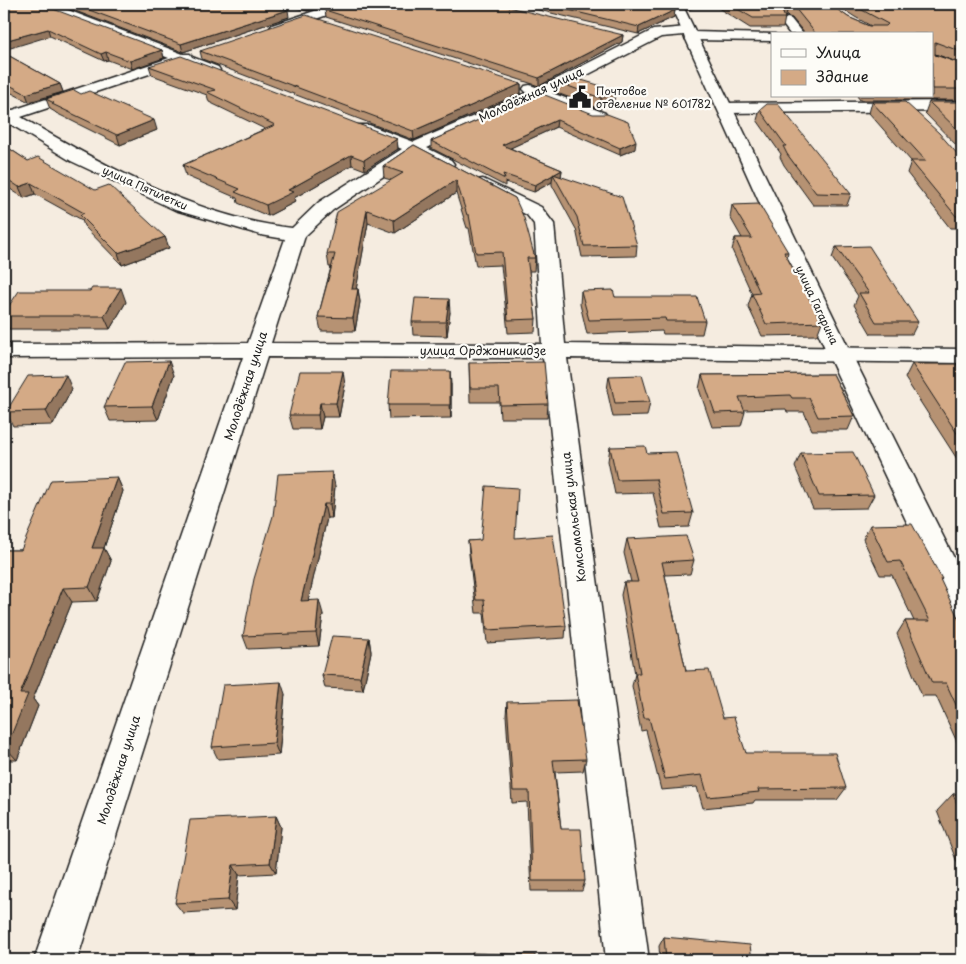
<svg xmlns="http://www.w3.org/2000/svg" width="966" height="964" viewBox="0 0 966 964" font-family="'Playpen Sans',sans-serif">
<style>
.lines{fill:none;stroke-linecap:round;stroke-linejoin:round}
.minor-casing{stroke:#1c1c1c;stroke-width:3}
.major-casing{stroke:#1c1c1c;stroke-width:3}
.minor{fill:#fdfcf7;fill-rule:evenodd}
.major{fill:#fdfcf7;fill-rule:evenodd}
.wall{fill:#b69273;stroke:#1c1c1c}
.shaded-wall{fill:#94775e;stroke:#1c1c1c}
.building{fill:#d4aa86;stroke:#1c1c1c}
.labels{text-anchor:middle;stroke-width:4.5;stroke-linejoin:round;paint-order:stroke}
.far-poi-label{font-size:11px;fill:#1c1c1c;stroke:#fdfcf7;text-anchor:start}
.far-street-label{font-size:11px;fill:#1c1c1c;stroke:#fdfcf7}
.street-label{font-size:12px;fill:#1c1c1c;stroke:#fdfcf7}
</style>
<rect width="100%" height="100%" fill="#f5ece0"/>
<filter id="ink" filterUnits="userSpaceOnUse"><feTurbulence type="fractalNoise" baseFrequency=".02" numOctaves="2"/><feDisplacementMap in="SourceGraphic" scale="10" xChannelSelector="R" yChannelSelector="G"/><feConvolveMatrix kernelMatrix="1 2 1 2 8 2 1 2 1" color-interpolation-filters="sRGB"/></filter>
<g filter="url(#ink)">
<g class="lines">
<defs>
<path id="minor" d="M 36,4 L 52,4 L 183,54 L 190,54 L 192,57 L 218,67 L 220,70 L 218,73 L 213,74 L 182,63 L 21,117 C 101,164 198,218 292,228 L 319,202 L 402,149 L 357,131 L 355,128 L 357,125 L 369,125 L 414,142 L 527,93 L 523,89 L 525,86 L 530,85 L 539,88 L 653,30 L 687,27 L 692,28 L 693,32 L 775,34 L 772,34 L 772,41 L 690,40 L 685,39 L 684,35 L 661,37 L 552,93 L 605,113 L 607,116 L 605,119 L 593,119 L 540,98 L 427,148 L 451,160 L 454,164 L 451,168 C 438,171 426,161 415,155 L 333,210 L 305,236 L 271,343 L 542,344 L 534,224 L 527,215 L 477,188 L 474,184 L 477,180 L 483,179 L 541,207 L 554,224 L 565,344 L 962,349 L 962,363 L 567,358 L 649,960 L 606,960 L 543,358 L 267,357 L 77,960 L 34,960 L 243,357 L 4,358 L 4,344 L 248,343 L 285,239 L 261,235 L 175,210 L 71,161 L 7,122 L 4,123 L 4,109 L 10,111 L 169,58 L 38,7 Z
M 336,4 L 353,4 L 351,7 L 280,31 L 272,31 L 270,28 L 272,25 Z
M 787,18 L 791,19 L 803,34 L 790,34 L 781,22 Z
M 962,101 L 962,111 L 725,113 L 720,111 L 717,108 L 720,105 L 725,103 Z"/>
<path id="major" d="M 670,4 L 682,4 L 853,357 L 962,574 L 962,618 L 951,614 L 946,605 L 829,357 Z"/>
</defs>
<!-- minor casing -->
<use href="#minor" class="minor-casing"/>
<!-- major casing -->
<use href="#major" class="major-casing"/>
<!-- minor -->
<use href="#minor" class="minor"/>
<!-- major -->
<use href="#major" class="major"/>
</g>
<!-- wall -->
<path class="wall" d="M 4,4 L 162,50 L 164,58 L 132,69 L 108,60 L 104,61 L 50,36 Z
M 57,4 L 268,4 L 289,17 L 183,52 Z
M 284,4 L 330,4 L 307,11 Z
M 514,4 L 673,4 L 675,10 L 674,17 L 638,34 Z
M 683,4 L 701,4 L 687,10 Z
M 712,4 L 830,4 L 848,17 L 869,26 L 871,26 L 855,17 L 835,4 L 962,4 L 962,64 L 935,54 L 962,64 L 962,100 L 860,100 L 857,96 L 932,96 L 932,34 L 805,34 L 792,18 L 786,16 L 785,17 L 783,28 L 750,28 Z
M 325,10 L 623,35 L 622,42 L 539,86 L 326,17 Z
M 200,51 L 521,84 L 521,93 L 414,140 L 202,59 Z
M 4,53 L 60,84 L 63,92 L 29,102 L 4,89 Z
M 149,66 L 397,139 L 398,149 L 365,170 L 352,165 L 294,198 L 295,202 L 268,216 L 238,203 L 237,198 L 186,176 L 183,165 L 265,129 L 209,102 L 207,95 L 152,75 Z
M 557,82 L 614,101 L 600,109 L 557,93 Z
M 540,93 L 635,149 L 620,155 L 556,127 L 510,148 L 562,170 L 561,177 L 637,245 L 636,256 L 582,257 L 576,229 L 552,185 L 552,182 L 534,192 L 505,182 L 505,186 L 431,148 L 431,141 Z
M 46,99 L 157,130 L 120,145 L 56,113 L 55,112 L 50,109 Z
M 872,102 L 960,157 L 962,157 L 962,235 L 956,228 L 950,228 L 907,173 L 911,161 L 869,113 Z
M 929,102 L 962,102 L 962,151 L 925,113 Z
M 760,110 L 851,194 L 847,205 L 813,205 L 784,165 L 780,157 L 781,154 L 757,120 Z
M 4,145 L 28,161 L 165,237 L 169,248 L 122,265 L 84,226 L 82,220 L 35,194 L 24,198 L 4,185 Z
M 414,145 L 515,198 L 535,258 L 534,271 L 529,271 L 536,319 L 535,332 L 508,333 L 501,265 L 476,266 L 469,228 L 467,228 L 456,193 L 395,233 L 368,223 L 356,289 L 358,289 L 360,302 L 355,331 L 321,331 L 318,317 L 331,267 L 329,267 L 327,254 L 391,180 L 384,178 L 383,166 Z
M 732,205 L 788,252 L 787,257 L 822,322 L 817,335 L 762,336 L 748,306 L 752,294 L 732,250 L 735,238 L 742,238 L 730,217 Z
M 836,247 L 918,322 L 912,334 L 871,334 L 854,305 L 858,296 L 832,258 Z
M 90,291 L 126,302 L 110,329 L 9,329 L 4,319 L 4,313 Z
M 581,291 L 615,297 L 705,321 L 702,334 L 663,334 L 662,331 L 587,334 L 580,304 Z
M 450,312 L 447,336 L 413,335 L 412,322 Z
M 469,363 L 548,404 L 547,418 L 500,418 L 499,402 L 470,402 Z
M 912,364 L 962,374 L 962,462 L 959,462 L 905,378 Z
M 833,374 L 854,416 L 848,430 L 812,430 L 804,412 L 787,412 L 786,409 L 744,410 L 745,412 L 741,426 L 712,427 L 699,389 L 702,375 Z
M 174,375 L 158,420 L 110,421 L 104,407 Z
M 609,376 L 650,402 L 647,416 L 613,417 L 607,390 Z
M 451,384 L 451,418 L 389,419 L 388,405 Z
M 345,385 L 339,417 L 323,417 L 320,429 L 293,429 L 289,415 Z
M 72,389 L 53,425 L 13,426 L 6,412 Z
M 610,447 L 647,453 L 693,513 L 689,527 L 661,528 L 653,493 L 615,494 L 608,461 Z
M 801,453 L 874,495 L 867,508 L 813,509 L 795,467 Z
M 117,477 L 123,491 L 104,548 L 111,561 L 97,601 L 72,602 L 33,699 L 38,706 L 17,760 L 4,760 L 4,550 L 21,550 Z
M 335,486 L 332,518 L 327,518 L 308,601 L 323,614 L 319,646 L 248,649 L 243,636 Z
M 870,525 L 942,579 L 940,581 L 962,626 L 962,753 L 936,696 L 922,696 L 897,634 L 905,621 L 914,621 L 892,575 L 880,575 L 863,539 Z
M 515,538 L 566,626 L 565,638 L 487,643 L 484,613 L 476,613 L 469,554 L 468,541 Z
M 627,539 L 694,560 L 690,574 L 665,575 L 686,671 L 723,718 L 746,753 L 846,788 L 837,800 L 755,800 L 753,803 L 703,808 L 697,787 L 661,790 L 646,730 L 641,731 L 632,686 L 635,674 L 621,595 L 624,582 L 631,582 L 624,553 Z
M 369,638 L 371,652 L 363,690 L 325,688 L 322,675 Z
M 285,694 L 279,755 L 218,759 L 212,747 Z
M 507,702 L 586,759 L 583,771 L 555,772 L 561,829 L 585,881 L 582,891 L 531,891 L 527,802 L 512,803 L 506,715 Z
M 953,794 L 962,794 L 962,875 L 937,811 Z
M 276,816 L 281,827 L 276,873 L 239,875 L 235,910 L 183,913 L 175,903 Z
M 664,937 L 752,960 L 660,960 L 659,946 Z"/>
<!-- shaded-wall -->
<path class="shaded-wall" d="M 306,4 L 330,4 L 307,11 Z
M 688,4 L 701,4 L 687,10 Z
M 788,7 L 786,16 L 784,18 L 782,11 Z
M 288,10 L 289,17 L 183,52 L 181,44 Z
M 675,10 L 674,17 L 638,34 L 639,27 Z
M 48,29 L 50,36 L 4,50 L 4,41 Z
M 623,35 L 622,42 L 539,86 L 539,78 Z
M 162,50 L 164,58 L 132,69 L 130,61 Z
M 106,52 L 108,60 L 104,61 L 101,54 Z
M 962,70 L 962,79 L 956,71 Z
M 60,84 L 63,92 L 29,102 L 26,94 Z
M 521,84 L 521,93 L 414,140 L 413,131 Z
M 615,90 L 614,101 L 600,109 L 601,98 Z
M 154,120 L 157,130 L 120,145 L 117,135 Z
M 557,120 L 556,127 L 502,152 L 502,145 Z
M 397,139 L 398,149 L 365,170 L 364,160 Z
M 636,141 L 635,149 L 620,155 L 620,148 Z
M 351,155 L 352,165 L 294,198 L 295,202 L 268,216 L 266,205 L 288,190 Z
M 562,170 L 561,177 L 553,175 Z
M 553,175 L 552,182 L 534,192 L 535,185 Z
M 456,180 L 456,193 L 395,233 L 394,220 Z
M 31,183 L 35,194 L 24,198 L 19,187 Z
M 367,210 L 368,223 L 354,302 L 352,289 Z
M 165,237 L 169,248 L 122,265 L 118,253 Z
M 121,288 L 126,302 L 110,329 L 104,316 Z
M 358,289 L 360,302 L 355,331 L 353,318 Z
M 449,299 L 450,312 L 447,336 L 446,322 Z
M 169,361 L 174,375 L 158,420 L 152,406 Z
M 343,371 L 345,385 L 339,417 L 336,403 Z
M 450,371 L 451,384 L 451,418 L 450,405 Z
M 66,375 L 72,389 L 53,425 L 46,411 Z
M 320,403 L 323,417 L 320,429 L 318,415 Z
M 332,472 L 335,486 L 332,518 L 330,504 Z
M 117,477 L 123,491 L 104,548 L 111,561 L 97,601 L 89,587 L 92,548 Z
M 324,504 L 327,518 L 305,615 L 301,601 Z
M 63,588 L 72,602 L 33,699 L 38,706 L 17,760 L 6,748 L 20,694 Z
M 319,600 L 323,614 L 319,646 L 316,633 Z
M 369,638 L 371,652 L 363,690 L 360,677 Z
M 281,682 L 285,694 L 279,755 L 274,743 Z
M 276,816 L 281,827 L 276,873 L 270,863 Z
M 233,865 L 239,875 L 235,910 L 228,900 Z"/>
<!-- building -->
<path class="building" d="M 4,4 L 40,4 L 162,50 L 130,61 L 106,52 L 101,54 L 48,29 L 4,41 Z
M 73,4 L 268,4 L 288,10 L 181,44 Z
M 345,4 L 496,4 L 623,35 L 539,78 L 325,10 Z
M 543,4 L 673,4 L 675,10 L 639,27 Z
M 729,4 L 830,4 L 848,17 L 869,26 L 886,26 L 888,24 L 851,4 L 962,4 L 962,52 L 935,42 L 935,55 L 962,64 L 962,70 L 956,71 L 962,77 L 962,89 L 932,89 L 932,34 L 816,34 L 795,8 L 788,7 L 782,11 L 785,18 L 753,18 Z
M 306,15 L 521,84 L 413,131 L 200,51 Z
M 4,53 L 60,84 L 26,94 L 4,82 Z
M 181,56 L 397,139 L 364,160 L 351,155 L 288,190 L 293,192 L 266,205 L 235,192 L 240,189 L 183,165 L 275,125 L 207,92 L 216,90 L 149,66 Z
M 568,76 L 615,90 L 601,98 L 557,82 Z
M 74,90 L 81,94 L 89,91 L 154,120 L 117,135 L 52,104 L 54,103 L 46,99 Z
M 540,93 L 593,114 L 607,114 L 628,122 L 636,141 L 620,148 L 557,120 L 502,145 L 562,170 L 535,185 L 503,174 L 505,179 L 431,141 Z
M 872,102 L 905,102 L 939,133 L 960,157 L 962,157 L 962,217 L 962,216 L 956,216 L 911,161 L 926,161 Z
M 929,102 L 962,102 L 962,134 Z
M 767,104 L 778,104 L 851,194 L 816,193 L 787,154 L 783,146 L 786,146 L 760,110 Z
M 4,145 L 28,161 L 38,157 L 95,190 L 109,185 L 165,237 L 118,253 L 80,215 L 84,213 L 31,183 L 19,187 L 4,177 Z
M 414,145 L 515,198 L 524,218 L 535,258 L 527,258 L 536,319 L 508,320 L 502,252 L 476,253 L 469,215 L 467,215 L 456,180 L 394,220 L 367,210 L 352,289 L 358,289 L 353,318 L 318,317 L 335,254 L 327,254 L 337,212 L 403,173 L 383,166 Z
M 553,174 L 622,197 L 637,245 L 584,246 L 577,217 Z
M 759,204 L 788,252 L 784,252 L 822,322 L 766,324 L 752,294 L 760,293 L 735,238 L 752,238 L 732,205 Z
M 869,246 L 918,322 L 876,322 L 859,293 L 869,293 L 836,247 Z
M 92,288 L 121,288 L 104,316 L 4,316 L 4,313 L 19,291 L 90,291 Z
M 613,290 L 615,297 L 697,297 L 705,321 L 666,321 L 665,318 L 589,320 L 581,291 Z
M 415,298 L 449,299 L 446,322 L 412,322 Z
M 169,361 L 152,406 L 104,407 L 125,362 Z
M 544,362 L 548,404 L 500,405 L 499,388 L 470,388 L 469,363 Z
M 912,364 L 956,364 L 962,374 L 962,441 Z
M 300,371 L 343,371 L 336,403 L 320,403 L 318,415 L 289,415 Z
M 391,371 L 450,371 L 450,405 L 388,405 Z
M 833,374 L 854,416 L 818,417 L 809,398 L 792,398 L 790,395 L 739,397 L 745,412 L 715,413 L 702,375 Z
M 66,375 L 46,411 L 6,412 L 28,376 Z
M 642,375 L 650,402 L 615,403 L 609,376 Z
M 645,446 L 647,453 L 676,452 L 693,513 L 664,514 L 656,479 L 617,480 L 610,447 Z
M 853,452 L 874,495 L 819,496 L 801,453 Z
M 332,472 L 330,504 L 324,504 L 301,601 L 319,600 L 316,633 L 243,636 L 254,579 L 273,516 L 278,474 Z
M 117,477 L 92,548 L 104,548 L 89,587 L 63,588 L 20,694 L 28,694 L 6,748 L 4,748 L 4,550 L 21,550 L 51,480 Z
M 486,486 L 518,488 L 515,538 L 553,535 L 566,626 L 487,630 L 484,600 L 476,600 L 468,541 L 481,540 Z
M 912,524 L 942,579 L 940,579 L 962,626 L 962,718 L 946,683 L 932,683 L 905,621 L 930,621 L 900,561 L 888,562 L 870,525 Z
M 686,536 L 694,560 L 662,562 L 686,671 L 709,670 L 723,718 L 734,717 L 746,753 L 835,753 L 846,788 L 758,789 L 759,792 L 708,797 L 702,775 L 665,779 L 649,718 L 644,718 L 635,673 L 640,673 L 624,582 L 638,582 L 627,539 Z
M 332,636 L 369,638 L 360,677 L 322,675 Z
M 281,682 L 274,743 L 212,747 L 223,685 Z
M 577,700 L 586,759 L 553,760 L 561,829 L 581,829 L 585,881 L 532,881 L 529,791 L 513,791 L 507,702 Z
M 953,794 L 962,794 L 962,816 Z
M 276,816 L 270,863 L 233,865 L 228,900 L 175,903 L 190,820 Z
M 664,937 L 750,945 L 752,960 L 666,960 Z
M 472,953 L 535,955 L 535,960 L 472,960 Z"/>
</g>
<!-- icons -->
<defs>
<symbol id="civic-bare" viewBox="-9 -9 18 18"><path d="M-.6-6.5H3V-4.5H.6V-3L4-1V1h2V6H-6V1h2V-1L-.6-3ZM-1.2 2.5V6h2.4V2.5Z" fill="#1c1c1c" stroke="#fdfcf7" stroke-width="2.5" paint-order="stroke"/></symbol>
</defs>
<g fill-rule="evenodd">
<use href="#civic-bare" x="564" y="81" width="32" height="32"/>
</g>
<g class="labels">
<!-- far-poi labels -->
<g class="far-poi-label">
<text x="596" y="95">Почтовое<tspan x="596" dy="13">отделение № 601782</tspan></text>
</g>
<!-- far-street labels -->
<g class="far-street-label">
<text transform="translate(145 188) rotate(24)" y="4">улица Пятилетки</text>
<text transform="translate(817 305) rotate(65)" y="4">улица Гагарина</text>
</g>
<!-- street labels -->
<g class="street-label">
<text transform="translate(531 95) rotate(-25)" y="4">Молодёжная улица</text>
<text x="483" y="355">улица Орджоникидзе</text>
<text transform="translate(246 386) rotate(-72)" y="4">Молодёжная улица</text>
<text transform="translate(574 517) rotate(-97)" y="4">Комсомольская улица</text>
<text transform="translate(119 770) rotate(-72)" y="4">Молодёжная улица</text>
</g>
</g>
<!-- margin -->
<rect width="966" height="964" fill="none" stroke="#fdfcf7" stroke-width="20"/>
<rect x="10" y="10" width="946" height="944" fill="none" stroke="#1c1c1c" stroke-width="2" filter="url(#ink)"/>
<!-- legend -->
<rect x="771" y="32" width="162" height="65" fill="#fdfcf7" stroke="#a3a29f"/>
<rect x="781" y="49" width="25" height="8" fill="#fdfcf7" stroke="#a3a29f"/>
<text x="816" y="58" font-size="15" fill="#1c1c1c">Улица</text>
<rect x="781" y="70" width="25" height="15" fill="#d4aa86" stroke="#a3a29f"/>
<text x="816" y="82" font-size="15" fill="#1c1c1c">Здание</text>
</svg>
